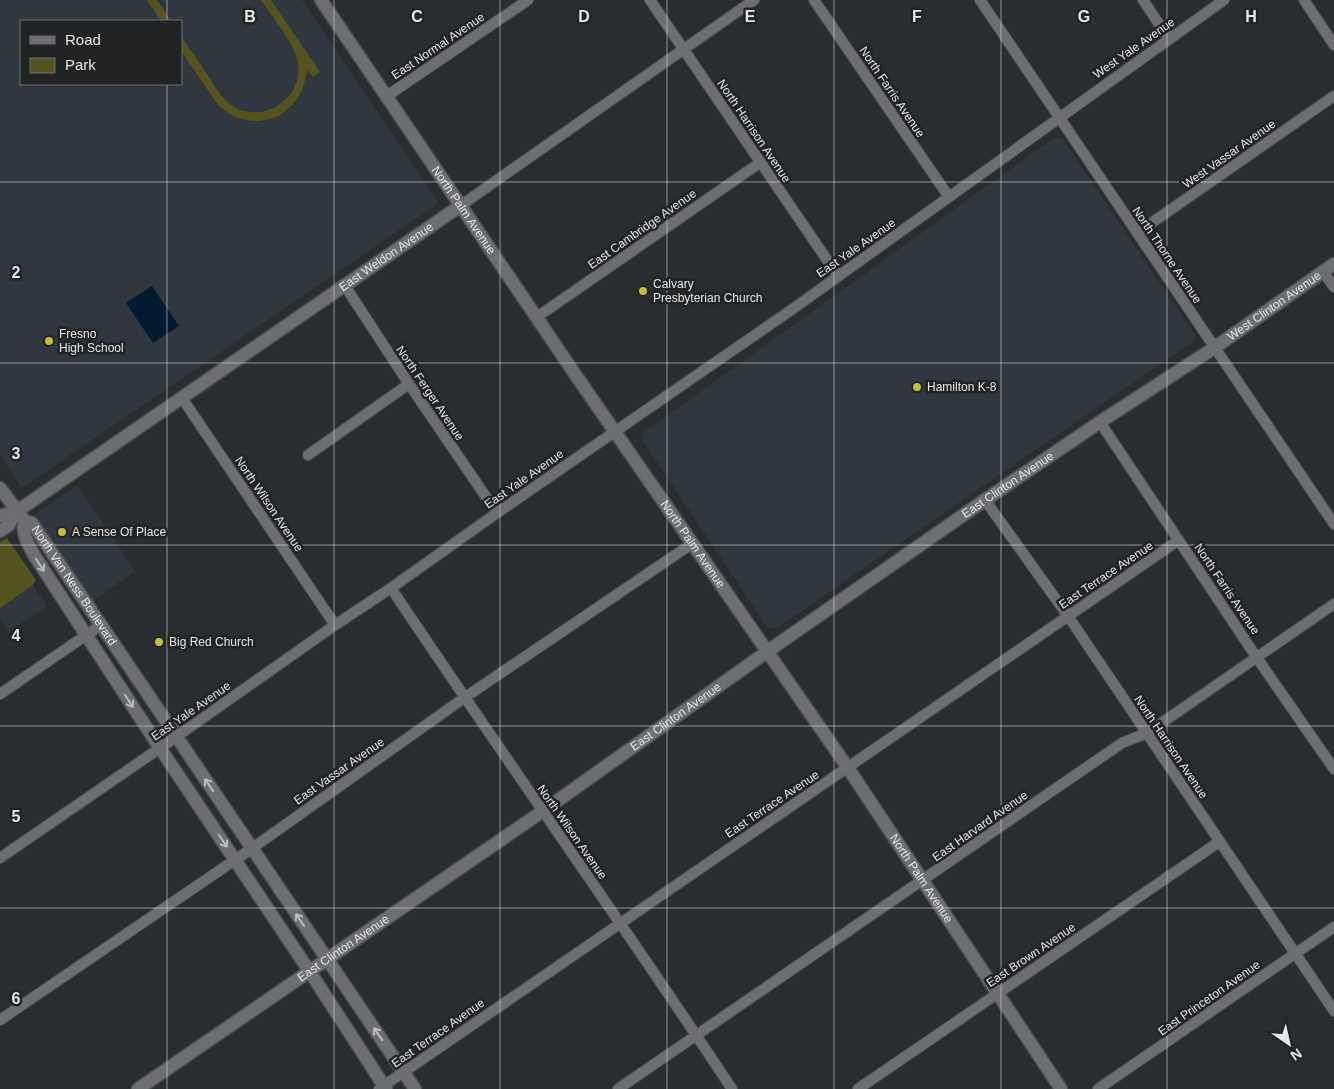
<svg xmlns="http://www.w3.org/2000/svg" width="1334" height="1089" viewBox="0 0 1334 1089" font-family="Arial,sans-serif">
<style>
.built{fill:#30373e;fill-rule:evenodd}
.green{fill:#55531f}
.water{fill:#021b30}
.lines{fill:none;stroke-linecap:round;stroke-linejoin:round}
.minor-casing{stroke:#4a4c4d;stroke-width:12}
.tertiary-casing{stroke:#4a4c4d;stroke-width:15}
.secondary-casing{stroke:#4a4c4d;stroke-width:15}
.minor{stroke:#6c6e71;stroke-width:10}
.tertiary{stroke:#6c6e71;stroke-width:12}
.secondary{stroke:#6c6e71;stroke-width:12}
.oneway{stroke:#bbbdbe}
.grid{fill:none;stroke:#e5e7e8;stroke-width:1;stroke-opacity:0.55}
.poi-dot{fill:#c4bd3e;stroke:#212325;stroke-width:2}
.labels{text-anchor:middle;stroke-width:5;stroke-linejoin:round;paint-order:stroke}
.street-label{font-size:12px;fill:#e5e7e8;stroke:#212325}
.poi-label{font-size:12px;fill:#e5e7e8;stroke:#212325;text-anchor:start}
.grid-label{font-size:16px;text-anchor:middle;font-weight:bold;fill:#e5e7e8;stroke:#212325;stroke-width:5;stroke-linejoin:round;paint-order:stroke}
</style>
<rect width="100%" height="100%" fill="#2a2d2f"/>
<!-- built -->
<path class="built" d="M 0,0 L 302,0 L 437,200 L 437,203 L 436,205 L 22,488 L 0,455 ZM 21,21 L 181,21 L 181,84 L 21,84 Z
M 1055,137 L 1062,138 L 1195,335 L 1194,341 L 777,628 L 767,627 L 643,441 L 643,433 Z
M 77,485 L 135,571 L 93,601 L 35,514 Z
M 33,585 L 47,606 L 9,632 L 0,619 L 0,608 Z"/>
<!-- green -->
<path class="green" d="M 147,0 L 157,0 L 171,21 L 161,21 Z
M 261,0 L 271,0 L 320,72 L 313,77 L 307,70 C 302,117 254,138 218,105 L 181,51 L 181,36 C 190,49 200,63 209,77 C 215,86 221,97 230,104 C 261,127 304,99 298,62 C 295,45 271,15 261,0 Z
M 7,538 L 36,580 L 33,585 L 0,608 L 0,542 Z"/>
<!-- water -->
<path class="water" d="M 152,286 L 179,326 L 153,343 L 126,303 Z"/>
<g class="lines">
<defs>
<path id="minor" d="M 650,0 L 838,276
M 814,0 L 949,197
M 980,0 L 1334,524
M 1143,0 L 1169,39
M 1304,0 L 1334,45
M 387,96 L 528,0
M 460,206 L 754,0
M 1137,233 L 1334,96
M 1323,272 L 1334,287
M 345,286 L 409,384 L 497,513
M 537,317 L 761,162
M 182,398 L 335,625
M 1100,422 L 1257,658 L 1334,769
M 308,455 L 409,384
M 985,500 L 1068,616 L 1334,1011
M 391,588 C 503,756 621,921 732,1089
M 0,694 L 101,625
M 0,858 L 176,737 L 335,625 L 391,588 L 497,513 L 794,308 L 1224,0
M 0,1020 L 251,849 L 464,698 L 693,543
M 379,1089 L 1179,540
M 618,1089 L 1122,743 L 1147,733 L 1334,604
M 858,1089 L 1219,842
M 1098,1089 L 1334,927"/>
<g id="tertiary">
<path id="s1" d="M 0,488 L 25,521 L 32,523 L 415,1089"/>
<path id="s2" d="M 0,516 L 17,511 L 29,503 L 460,206"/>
<path d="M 25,521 C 21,533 28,544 34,555 L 154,739 L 310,972 L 386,1089"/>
<path d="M 0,531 L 9,525 L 17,511"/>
</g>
<g id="secondary">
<path id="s3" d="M 321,0 L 577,377 L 848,768 L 1061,1089"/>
<path id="s4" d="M 138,1089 L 543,811 L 768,651 L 985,500 L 1100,422 L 1214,348 L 1334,264"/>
</g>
</defs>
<!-- minor casing -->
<use href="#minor" class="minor-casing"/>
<!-- tertiary casing -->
<use href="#tertiary" class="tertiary-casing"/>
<!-- secondary casing -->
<use href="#secondary" class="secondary-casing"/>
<!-- minor -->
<use href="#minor" class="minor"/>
<!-- tertiary -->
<use href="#tertiary" class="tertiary"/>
<!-- secondary -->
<use href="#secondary" class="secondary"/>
</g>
<!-- one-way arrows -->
<defs><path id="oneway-shaft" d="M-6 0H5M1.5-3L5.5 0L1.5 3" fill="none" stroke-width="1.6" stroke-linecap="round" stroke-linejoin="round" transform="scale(1.25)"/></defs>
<g class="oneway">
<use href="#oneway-shaft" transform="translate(40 565) rotate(57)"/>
<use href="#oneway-shaft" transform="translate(129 701) rotate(57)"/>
<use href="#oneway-shaft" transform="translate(209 785) rotate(-124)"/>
<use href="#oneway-shaft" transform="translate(223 841) rotate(56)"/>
<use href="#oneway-shaft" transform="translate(300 920) rotate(-124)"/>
<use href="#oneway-shaft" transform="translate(378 1034) rotate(-125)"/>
</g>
<!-- grid -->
<path class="grid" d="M 167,0 L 167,21M 334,0 L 334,1089M 500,0 L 500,1089M 667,0 L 667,1089M 834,0 L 834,1089M 1001,0 L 1001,1089M 1167,0 L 1167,1089M 167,84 L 167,1089M 0,182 L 1334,182M 0,363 L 1334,363M 0,545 L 1334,545M 0,726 L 1334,726M 0,908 L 1334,908"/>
<!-- markers -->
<g class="poi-dot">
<circle cx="643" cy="291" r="5"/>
<circle cx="49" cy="341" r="5"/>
<circle cx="917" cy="387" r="5"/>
<circle cx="62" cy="532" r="5"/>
<circle cx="159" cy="642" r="5"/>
</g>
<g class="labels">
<!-- street labels -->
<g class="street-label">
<text transform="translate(438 46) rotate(-34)" y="4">East Normal Avenue</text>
<text transform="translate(1134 48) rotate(-35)" y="4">West Yale Avenue</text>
<text transform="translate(892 92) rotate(56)" y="4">North Farris Avenue</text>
<text transform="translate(754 131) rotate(56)" y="4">North Harrison Avenue</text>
<text transform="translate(1229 154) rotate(-35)" y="4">West Vassar Avenue</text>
<text dy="4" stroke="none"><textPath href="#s3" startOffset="254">North Palm Avenue</textPath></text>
<text transform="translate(642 229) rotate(-35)" y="4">East Cambridge Avenue</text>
<text transform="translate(856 248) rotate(-35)" y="4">East Yale Avenue</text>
<text transform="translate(1167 255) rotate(56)" y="4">North Thorne Avenue</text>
<text dy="4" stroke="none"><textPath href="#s2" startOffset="466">East Weldon Avenue</textPath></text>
<text dy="4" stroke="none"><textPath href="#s4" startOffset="1380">West Clinton Avenue</textPath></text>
<text transform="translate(430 393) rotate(56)" y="4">North Ferger Avenue</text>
<text transform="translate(524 479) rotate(-35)" y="4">East Yale Avenue</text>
<text dy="4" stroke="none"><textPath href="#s4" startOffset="1059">East Clinton Avenue</textPath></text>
<text transform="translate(269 504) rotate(56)" y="4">North Wilson Avenue</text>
<text dy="4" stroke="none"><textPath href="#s3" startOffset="659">North Palm Avenue</textPath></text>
<text transform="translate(1106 575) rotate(-34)" y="4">East Terrace Avenue</text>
<text dy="4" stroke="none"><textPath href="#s1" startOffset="124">North Van Ness Boulevard</textPath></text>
<text transform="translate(1227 589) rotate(56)" y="4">North Farris Avenue</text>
<text transform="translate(191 711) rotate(-35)" y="4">East Yale Avenue</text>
<text dy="4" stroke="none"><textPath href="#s4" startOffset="654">East Clinton Avenue</textPath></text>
<text transform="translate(1171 747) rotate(56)" y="4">North Harrison Avenue</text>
<text transform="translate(339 771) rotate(-35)" y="4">East Vassar Avenue</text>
<text transform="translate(772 804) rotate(-34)" y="4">East Terrace Avenue</text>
<text transform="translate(980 826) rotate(-35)" y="4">East Harvard Avenue</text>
<text transform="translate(572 832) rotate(55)" y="4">North Wilson Avenue</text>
<text dy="4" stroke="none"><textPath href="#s3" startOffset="1064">North Palm Avenue</textPath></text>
<text dy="4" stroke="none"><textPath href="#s4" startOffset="249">East Clinton Avenue</textPath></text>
<text transform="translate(1031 955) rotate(-34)" y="4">East Brown Avenue</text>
<text transform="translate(1209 998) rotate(-35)" y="4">East Princeton Avenue</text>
<text transform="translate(438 1033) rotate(-35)" y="4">East Terrace Avenue</text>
</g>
<!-- poi labels -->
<g class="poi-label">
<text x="653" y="288">Calvary<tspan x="653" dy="14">Presbyterian Church</tspan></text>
<text x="59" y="338">Fresno<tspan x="59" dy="14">High School</tspan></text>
<text x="927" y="391">Hamilton K-8</text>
<text x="72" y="536">A Sense Of Place</text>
<text x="169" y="646">Big Red Church</text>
</g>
</g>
<g class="grid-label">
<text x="250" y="22">B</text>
<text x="417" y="22">C</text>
<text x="584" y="22">D</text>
<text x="750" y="22">E</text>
<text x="917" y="22">F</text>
<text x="1084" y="22">G</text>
<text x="1251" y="22">H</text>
<text x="16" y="278">2</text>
<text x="16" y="459">3</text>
<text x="16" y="641">4</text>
<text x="16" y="822">5</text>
<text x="16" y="1004">6</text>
</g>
<!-- legend -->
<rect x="20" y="20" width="162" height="65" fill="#212325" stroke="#6f7173"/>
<rect x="30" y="36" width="25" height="8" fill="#6c6e71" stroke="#6f7173"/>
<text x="65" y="45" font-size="15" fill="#e5e7e8">Road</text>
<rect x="30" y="58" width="25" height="15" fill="#55531f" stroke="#6f7173"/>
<text x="65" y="70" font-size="15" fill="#e5e7e8">Park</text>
<!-- north arrow -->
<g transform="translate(1289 1044) rotate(146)" stroke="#212325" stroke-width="4" paint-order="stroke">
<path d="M0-4L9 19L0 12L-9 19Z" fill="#e5e7e8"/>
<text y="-8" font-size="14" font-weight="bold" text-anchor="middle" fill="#e5e7e8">N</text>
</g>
</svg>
